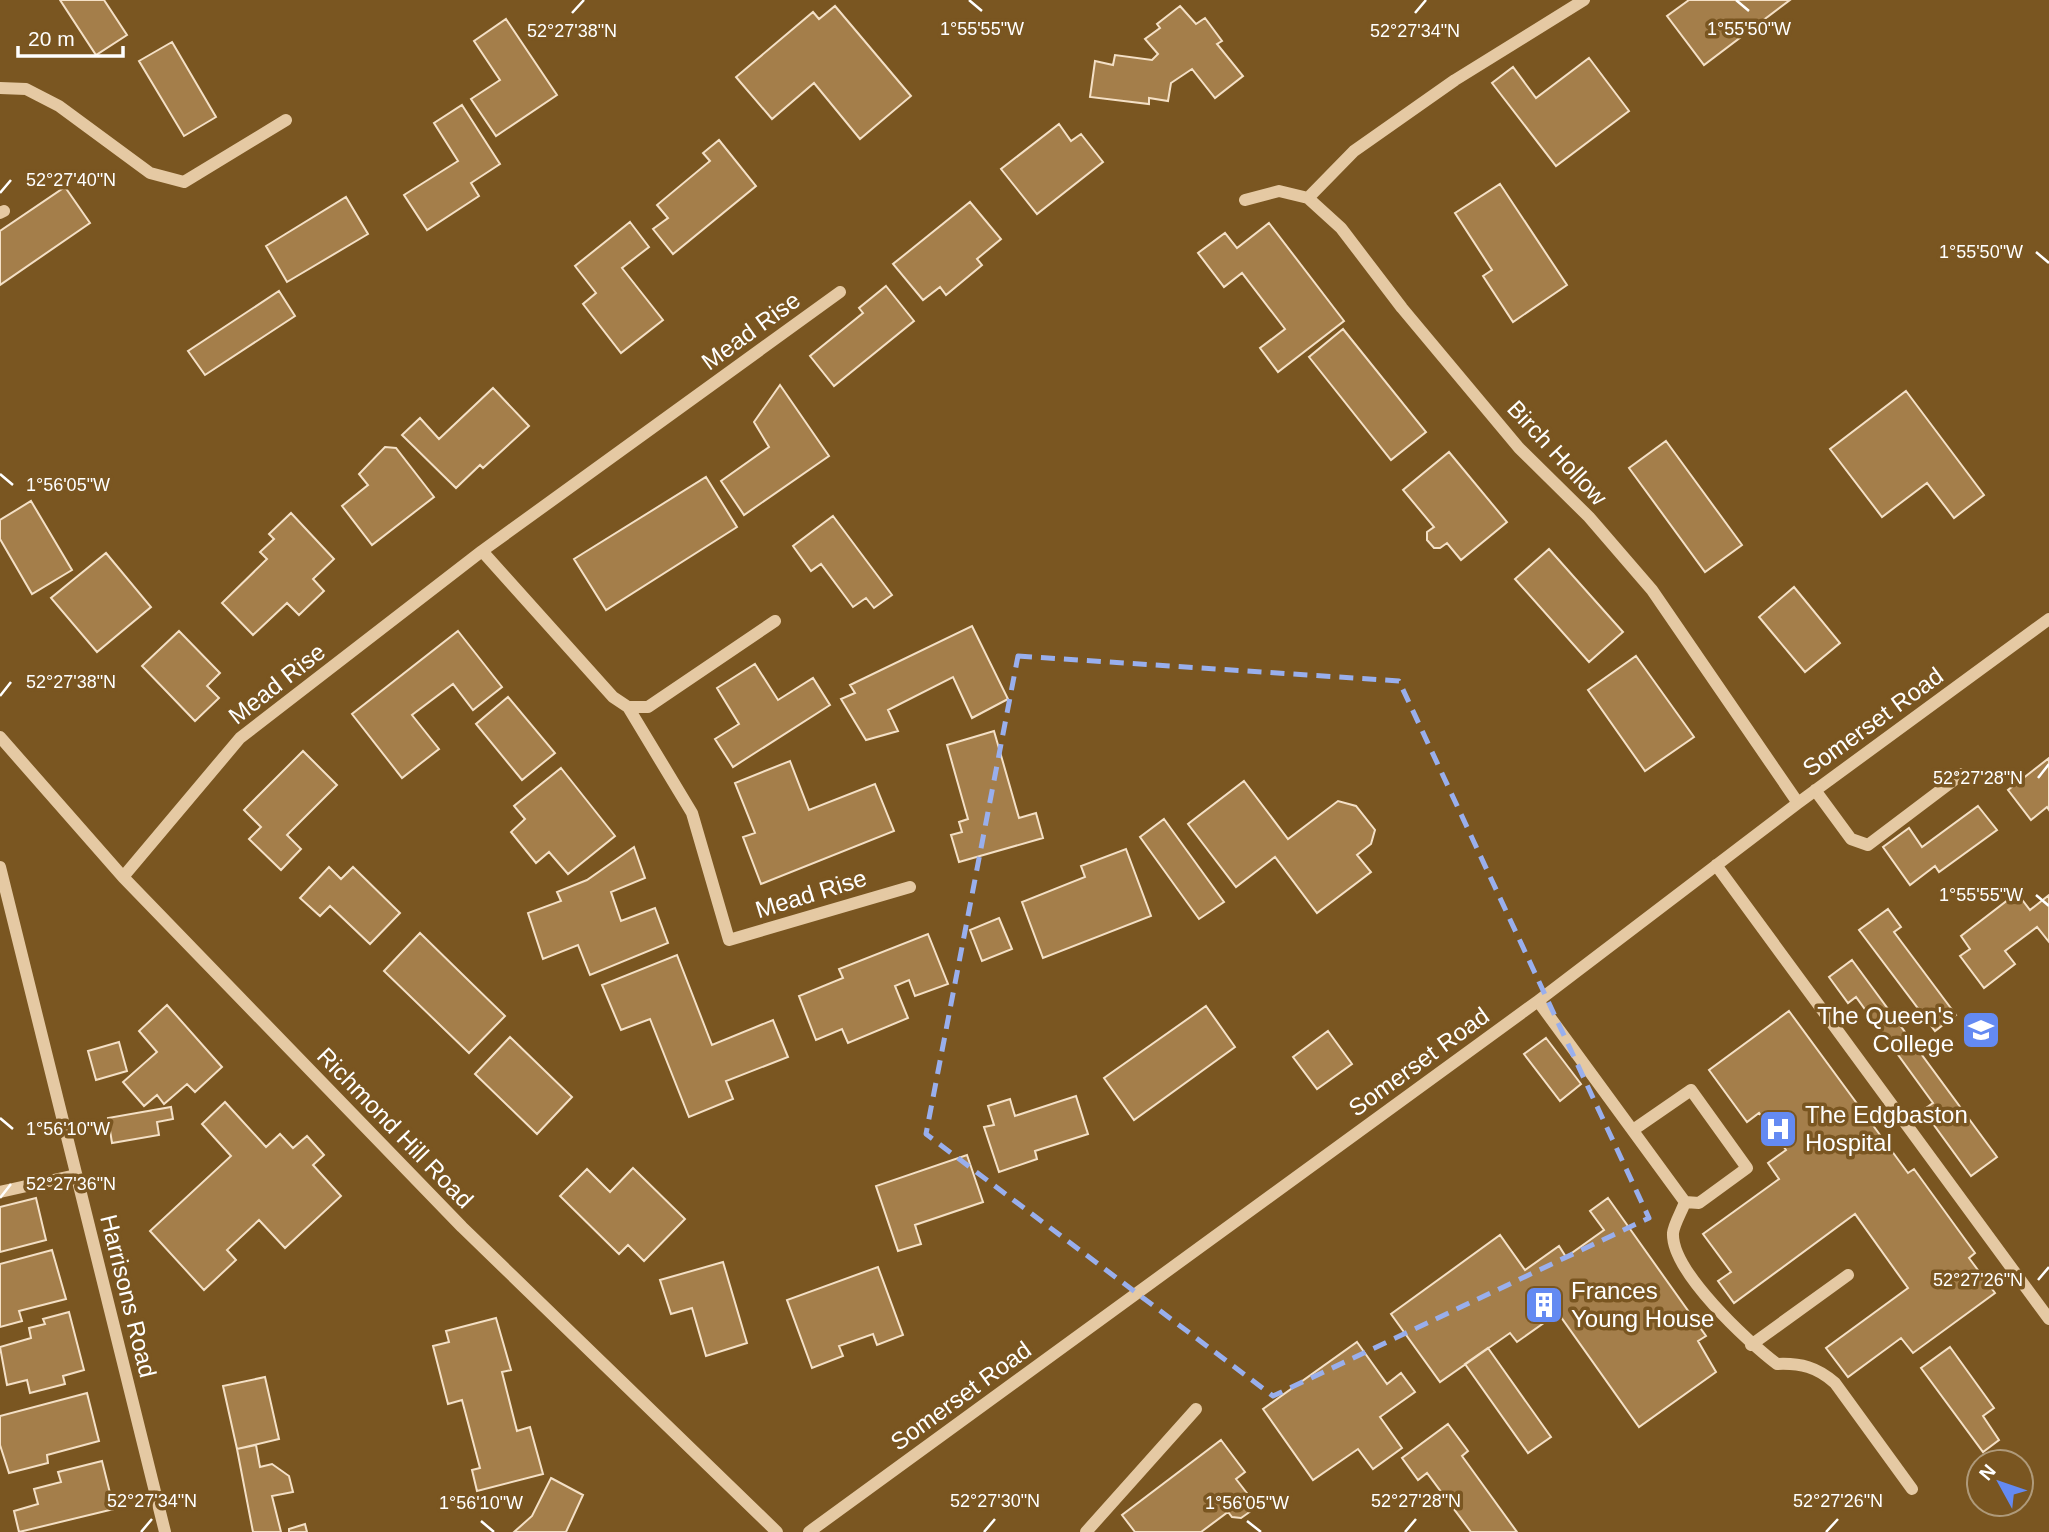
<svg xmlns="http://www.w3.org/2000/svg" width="2049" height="1532" viewBox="0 0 2049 1532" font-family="Helvetica,sans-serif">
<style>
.building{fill:#a47e4a;stroke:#f4e0c6;stroke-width:2}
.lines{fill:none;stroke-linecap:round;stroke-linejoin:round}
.minor{stroke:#e5c9a3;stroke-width:12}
.marked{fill:none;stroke:#99afed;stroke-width:5;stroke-dasharray:14 9;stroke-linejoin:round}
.ticks{fill:none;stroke:#fff;stroke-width:2.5}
.labels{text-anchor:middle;stroke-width:7;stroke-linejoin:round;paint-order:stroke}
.street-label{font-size:24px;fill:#fff;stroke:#7a5621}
.poi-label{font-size:24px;fill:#fff;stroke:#7a5621;text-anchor:start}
.ticks-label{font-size:18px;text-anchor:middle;fill:#fff;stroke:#7a5621;stroke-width:7;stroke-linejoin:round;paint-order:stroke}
</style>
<rect width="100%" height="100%" fill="#7a5621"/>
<!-- building -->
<path class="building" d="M 60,0 L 104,0 L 127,35 L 96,55 Z
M 1689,0 L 1790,0 L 1704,65 L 1667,16 Z
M 835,6 L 911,96 L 860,139 L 814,83 L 772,119 L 736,77 L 813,12 L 819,19 Z
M 1180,6 L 1196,24 L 1205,18 L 1222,41 L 1217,44 L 1243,76 L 1215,98 L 1192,69 L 1171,83 L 1168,101 L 1149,98 L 1149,104 L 1090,97 L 1095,61 L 1113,65 L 1115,55 L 1152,60 L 1158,54 L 1145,39 L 1160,28 L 1157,24 Z
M 506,19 L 557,95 L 496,136 L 471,99 L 500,80 L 474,41 Z
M 172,42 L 216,117 L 184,136 L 139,61 Z
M 1589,58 L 1629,111 L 1556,166 L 1492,83 L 1513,67 L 1536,98 Z
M 462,105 L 500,164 L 471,183 L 479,196 L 427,230 L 404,195 L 458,161 L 434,123 Z
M 1059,124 L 1071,141 L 1081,134 L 1103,162 L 1037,214 L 1001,169 Z
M 719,140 L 756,186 L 673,254 L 653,229 L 668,218 L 657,205 L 710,161 L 703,153 Z
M 1500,184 L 1567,285 L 1513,322 L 1483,276 L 1492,270 L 1455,213 Z
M 65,187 L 90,223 L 0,285 L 0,231 Z
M 346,197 L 368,234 L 287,282 L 266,246 Z
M 970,202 L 1001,239 L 977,259 L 982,265 L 946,295 L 940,287 L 923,300 L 893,264 Z
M 630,222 L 649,247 L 622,268 L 663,320 L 621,353 L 583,304 L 596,293 L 575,266 Z
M 1269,223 L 1344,321 L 1278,372 L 1260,348 L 1285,329 L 1242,273 L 1224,287 L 1198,253 L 1225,233 L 1237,248 Z
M 886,286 L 914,321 L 834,386 L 810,356 L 863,313 L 859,308 Z
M 279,291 L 295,316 L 205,375 L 188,351 Z
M 1343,329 L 1426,432 L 1391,460 L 1309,357 Z
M 780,385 L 829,456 L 744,515 L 721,481 L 769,447 L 754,422 Z
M 493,388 L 529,426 L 483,468 L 480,465 L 456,488 L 402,435 L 420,418 L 439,439 Z
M 1906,391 L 1984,495 L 1954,518 L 1927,483 L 1882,517 L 1830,449 Z
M 1666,441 L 1742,545 L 1705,572 L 1629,468 Z
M 385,447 L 396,448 L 434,497 L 372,545 L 342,506 L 368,485 L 359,474 Z
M 1449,452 L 1507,522 L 1461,560 L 1447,543 L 1440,548 L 1434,548 L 1427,540 L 1427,532 L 1434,527 L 1403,490 Z
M 706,477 L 737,527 L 606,610 L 574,559 Z
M 31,501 L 72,570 L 32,594 L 0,539 L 0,520 Z
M 291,513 L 334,559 L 313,579 L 324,591 L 299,615 L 287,603 L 253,635 L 222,603 L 267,559 L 260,552 L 274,539 L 269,534 Z
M 833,516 L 892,595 L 874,608 L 866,598 L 853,607 L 821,564 L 811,571 L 793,546 Z
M 1549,549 L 1623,632 L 1589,662 L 1515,579 Z
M 106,553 L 151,607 L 97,652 L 51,598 Z
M 1794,587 L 1840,643 L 1805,672 L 1759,617 Z
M 972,626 L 1008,699 L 972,718 L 953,677 L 888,710 L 898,731 L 866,740 L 841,699 L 855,693 L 850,685 Z
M 179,631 L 220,673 L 207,686 L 219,698 L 195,721 L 142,666 Z
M 458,631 L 502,687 L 473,710 L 453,684 L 412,715 L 439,749 L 402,778 L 352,714 Z
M 1636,656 L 1694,737 L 1645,771 L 1588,690 Z
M 755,664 L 778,700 L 813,678 L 830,705 L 733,767 L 715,739 L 739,724 L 717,688 Z
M 508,697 L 555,753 L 522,780 L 476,724 Z
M 994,731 L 1019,818 L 1036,813 L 1043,838 L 959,862 L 951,835 L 962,832 L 959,822 L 968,819 L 947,745 Z
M 303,751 L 337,785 L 287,835 L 301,849 L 281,870 L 249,839 L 261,827 L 244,810 Z
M 2049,758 L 2049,810 L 2047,807 L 2031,820 L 2008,790 Z
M 790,761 L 809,810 L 875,784 L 894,831 L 761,884 L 743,837 L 755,833 L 735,783 Z
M 561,768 L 615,836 L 568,874 L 549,852 L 536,863 L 511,832 L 525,819 L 514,806 Z
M 1244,781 L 1288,839 L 1338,801 L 1356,806 L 1375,830 L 1371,844 L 1357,855 L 1371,872 L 1317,913 L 1275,857 L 1236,887 L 1188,824 Z
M 1978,806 L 1997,830 L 1939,872 L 1935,866 L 1910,885 L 1883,847 L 1909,828 L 1922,847 Z
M 1164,819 L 1224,902 L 1199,919 L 1140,837 Z
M 634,847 L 645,878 L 611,892 L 621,921 L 655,908 L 668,943 L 590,975 L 578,945 L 543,959 L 528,913 L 561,901 L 557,892 L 587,880 Z
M 1126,849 L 1151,916 L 1043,958 L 1022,902 L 1085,877 L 1081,866 Z
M 329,867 L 341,879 L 353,867 L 400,913 L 370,944 L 330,906 L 320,916 L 300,898 Z
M 2017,893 L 2030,910 L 2049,895 L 2049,942 L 2037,927 L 2005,951 L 2015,964 L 1984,988 L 1960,956 L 1970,949 L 1961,936 Z
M 1888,909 L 1901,927 L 1894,932 L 1956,1015 L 1935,1031 L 1859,930 Z
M 999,918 L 1012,949 L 982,961 L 970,930 Z
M 420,933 L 505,1016 L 469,1053 L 384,971 Z
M 928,934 L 948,984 L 915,996 L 909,980 L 895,986 L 908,1018 L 848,1043 L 842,1029 L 816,1040 L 799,996 L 843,978 L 839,969 Z
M 677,955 L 712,1045 L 773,1020 L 788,1057 L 726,1081 L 733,1099 L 689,1117 L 650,1019 L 621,1030 L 602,985 Z
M 1852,960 L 1997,1157 L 1971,1176 L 1923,1110 L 1933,1103 L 1856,997 L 1848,1003 L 1829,977 Z
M 167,1005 L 222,1067 L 195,1092 L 187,1084 L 164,1104 L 157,1095 L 144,1106 L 123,1082 L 157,1052 L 139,1031 Z
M 1206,1006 L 1235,1047 L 1134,1120 L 1104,1078 Z
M 1789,1011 L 1908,1173 L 1914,1169 L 1975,1253 L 1969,1258 L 1995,1293 L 1913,1353 L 1901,1338 L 1848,1377 L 1826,1348 L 1908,1288 L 1855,1214 L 1734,1303 L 1718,1281 L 1731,1272 L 1703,1234 L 1779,1179 L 1768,1163 L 1786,1150 L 1759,1113 L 1747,1122 L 1709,1070 Z
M 1328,1031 L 1352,1064 L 1317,1089 L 1293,1057 Z
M 510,1037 L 572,1097 L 537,1134 L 475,1074 Z
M 1546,1038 L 1581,1084 L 1560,1101 L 1524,1054 Z
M 119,1042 L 127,1071 L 96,1080 L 88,1051 Z
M 1076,1096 L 1088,1134 L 1035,1151 L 1037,1159 L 999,1172 L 984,1127 L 994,1125 L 988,1106 L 1010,1099 L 1015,1116 Z
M 225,1102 L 266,1147 L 280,1134 L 293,1148 L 307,1136 L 324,1155 L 313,1165 L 341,1196 L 285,1248 L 259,1220 L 227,1250 L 236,1260 L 204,1290 L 150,1231 L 231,1156 L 202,1124 Z
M 171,1107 L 173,1119 L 157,1122 L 159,1135 L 112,1143 L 108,1118 Z
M 967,1155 L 983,1202 L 915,1225 L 921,1244 L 898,1251 L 876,1186 Z
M 633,1168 L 685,1219 L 644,1261 L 628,1245 L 619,1254 L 560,1196 L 587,1169 L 610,1192 Z
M 36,1198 L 46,1240 L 0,1252 L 0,1207 Z
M 1608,1198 L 1706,1336 L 1698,1341 L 1716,1372 L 1639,1427 L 1558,1313 L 1517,1342 L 1510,1333 L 1440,1382 L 1391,1314 L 1500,1235 L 1525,1270 L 1559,1246 L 1566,1257 L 1604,1230 L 1590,1211 Z
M 52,1250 L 66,1299 L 19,1311 L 22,1321 L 0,1327 L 0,1264 Z
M 723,1262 L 747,1343 L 706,1356 L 692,1308 L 671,1314 L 660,1280 Z
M 878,1267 L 903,1335 L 877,1345 L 873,1334 L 839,1346 L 843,1356 L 812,1368 L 787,1300 Z
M 69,1312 L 84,1370 L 63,1376 L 65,1384 L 30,1393 L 27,1380 L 7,1385 L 0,1347 L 31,1338 L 29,1328 L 45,1324 L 43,1319 Z
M 496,1318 L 511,1370 L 502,1372 L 517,1431 L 530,1427 L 543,1474 L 477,1491 L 472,1470 L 480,1468 L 462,1400 L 448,1404 L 433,1346 L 449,1342 L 446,1331 Z
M 1357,1342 L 1387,1384 L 1401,1373 L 1415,1392 L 1380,1417 L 1402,1448 L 1373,1469 L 1358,1449 L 1313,1480 L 1263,1409 Z
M 1950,1347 L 1994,1408 L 1983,1416 L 1999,1440 L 1983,1452 L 1921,1368 Z
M 1488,1348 L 1551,1437 L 1528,1453 L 1465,1364 Z
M 265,1377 L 279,1439 L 237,1449 L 223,1386 Z
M 87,1393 L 99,1441 L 47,1455 L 48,1463 L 9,1473 L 0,1445 L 0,1416 Z
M 1448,1424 L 1468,1451 L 1462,1456 L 1517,1532 L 1471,1532 L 1427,1473 L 1418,1480 L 1402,1458 Z
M 1221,1440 L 1245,1472 L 1236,1479 L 1253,1501 L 1251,1511 L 1241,1518 L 1232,1517 L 1228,1512 L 1201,1532 L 1135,1532 L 1122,1515 Z
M 256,1445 L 260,1467 L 272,1464 L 289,1476 L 293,1492 L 272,1496 L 281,1532 L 253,1532 L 237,1449 Z
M 102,1461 L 114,1509 L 19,1532 L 14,1511 L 38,1504 L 34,1489 L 61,1482 L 58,1472 Z
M 551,1478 L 583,1495 L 566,1532 L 514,1532 L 532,1516 Z
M 305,1524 L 307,1532 L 289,1532 L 289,1529 Z"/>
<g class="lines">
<!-- minor -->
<path class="minor" d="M 0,88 L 26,89 L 59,106 L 150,173 L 184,182 L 286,120
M 1308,198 L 1354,151 L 1455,80 L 1584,0
M 1245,200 L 1279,191 L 1308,198 L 1341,228 L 1402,308 L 1519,448 L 1589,517 L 1652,590 L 1798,803
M 0,213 L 4,211
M 482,551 L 613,697 L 628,707 L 692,813 L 729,940 L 910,887
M 628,707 L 648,707 L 775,621
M 0,737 L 123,877 L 462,1227 L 777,1532
M 1815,790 L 1851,839 L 1868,845 L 1962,774
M 1716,865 L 2049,1319
M 0,867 L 165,1532
M 123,877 L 240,738 L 482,551 L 840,292
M 1538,1001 L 1685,1202 C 1682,1211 1674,1224 1673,1233 C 1671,1271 1748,1342 1777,1364 C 1801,1363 1817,1367 1835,1383 L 1912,1489
M 1633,1130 L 1691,1090 L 1747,1168 L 1699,1203 L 1685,1202
M 0,1192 L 76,1175
M 1751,1345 L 1848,1275
M 809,1532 L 1538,1001 L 1798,803 L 2049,619
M 1086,1532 L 1196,1409"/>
</g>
<!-- marked area -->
<path class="marked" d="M 1018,656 L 1399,681 L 1649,1218 L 1273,1396 L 926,1134 Z"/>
<!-- ticks -->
<path class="ticks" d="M 969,0 L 982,11M 1736,0 L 1749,11M 572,13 L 584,0M 1415,13 L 1426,0M 0,193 L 11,180M 2036,252 L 2049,263M 0,474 L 13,485M 0,696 L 11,682M 2038,778 L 2049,764M 2036,895 L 2049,906M 0,1118 L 13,1129M 0,1198 L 11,1184M 2038,1280 L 2049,1267M 481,1521 L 494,1532M 1247,1521 L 1261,1532M 141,1532 L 152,1519M 984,1532 L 995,1519M 1405,1532 L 1416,1519M 1826,1532 L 1838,1519"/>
<!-- icons -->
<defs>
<symbol id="university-square" viewBox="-11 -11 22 22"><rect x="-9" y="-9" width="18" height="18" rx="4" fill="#648af2" stroke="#7a5621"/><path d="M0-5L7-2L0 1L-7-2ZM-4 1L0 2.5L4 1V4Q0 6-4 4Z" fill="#fff"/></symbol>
<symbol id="hospital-square" viewBox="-11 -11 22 22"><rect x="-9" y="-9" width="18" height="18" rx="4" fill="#648af2" stroke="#7a5621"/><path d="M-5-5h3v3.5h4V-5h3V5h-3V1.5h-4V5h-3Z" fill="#fff"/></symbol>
<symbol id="building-square" viewBox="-11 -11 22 22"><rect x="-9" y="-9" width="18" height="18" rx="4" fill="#648af2" stroke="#7a5621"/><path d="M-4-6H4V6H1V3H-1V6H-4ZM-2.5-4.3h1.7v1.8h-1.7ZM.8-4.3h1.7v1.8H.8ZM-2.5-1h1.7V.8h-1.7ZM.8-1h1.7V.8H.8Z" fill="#fff"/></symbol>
</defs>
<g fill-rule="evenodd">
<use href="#university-square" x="1959" y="1008" width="44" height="44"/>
<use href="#hospital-square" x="1756" y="1107" width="44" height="44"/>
<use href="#building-square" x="1522" y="1283" width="44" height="44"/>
</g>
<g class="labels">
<!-- street labels -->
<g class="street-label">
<text transform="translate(751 331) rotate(-36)" y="8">Mead Rise</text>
<text transform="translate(1557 453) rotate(47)" y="8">Birch Hollow</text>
<text transform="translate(277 684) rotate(-38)" y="8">Mead Rise</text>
<text transform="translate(1873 722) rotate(-36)" y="8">Somerset Road</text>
<text transform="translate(811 894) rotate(-17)" y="8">Mead Rise</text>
<text transform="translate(1419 1062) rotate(-36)" y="8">Somerset Road</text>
<text transform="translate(395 1128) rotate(46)" y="8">Richmond Hill Road</text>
<text transform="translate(128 1296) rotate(76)" y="8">Harrisons Road</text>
<text transform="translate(961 1396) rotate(-36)" y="8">Somerset Road</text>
</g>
<!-- poi labels -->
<g class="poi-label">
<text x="1954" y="1024" text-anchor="end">The Queen's<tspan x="1954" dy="28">College</tspan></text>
<text x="1805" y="1123">The Edgbaston<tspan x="1805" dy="28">Hospital</tspan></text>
<text x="1571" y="1299">Frances<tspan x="1571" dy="28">Young House</tspan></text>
</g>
</g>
<g class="ticks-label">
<text x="982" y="35">1°55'55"W</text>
<text x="1749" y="35">1°55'50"W</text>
<text x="572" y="37">52°27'38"N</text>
<text x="1415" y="37">52°27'34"N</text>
<text x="71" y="186">52°27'40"N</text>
<text x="1981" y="258">1°55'50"W</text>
<text x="68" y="491">1°56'05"W</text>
<text x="71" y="688">52°27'38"N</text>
<text x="1978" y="784">52°27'28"N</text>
<text x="1981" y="901">1°55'55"W</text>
<text x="68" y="1135">1°56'10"W</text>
<text x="71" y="1190">52°27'36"N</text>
<text x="1978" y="1286">52°27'26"N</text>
<text x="152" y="1507">52°27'34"N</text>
<text x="995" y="1507">52°27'30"N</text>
<text x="1416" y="1507">52°27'28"N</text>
<text x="1838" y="1507">52°27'26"N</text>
<text x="481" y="1509">1°56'10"W</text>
<text x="1247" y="1509">1°56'05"W</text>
</g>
<!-- north arrow -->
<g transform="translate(2000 1483) rotate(310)"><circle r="33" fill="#7a5621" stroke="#af9a7a" stroke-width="2"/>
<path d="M0-5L12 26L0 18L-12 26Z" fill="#648af2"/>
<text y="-10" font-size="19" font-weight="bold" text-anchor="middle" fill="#ffffff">N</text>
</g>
<!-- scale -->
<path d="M18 46v10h105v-10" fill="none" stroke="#ffffff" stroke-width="3.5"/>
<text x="28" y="46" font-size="21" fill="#ffffff" stroke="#7a5621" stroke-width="5" paint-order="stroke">20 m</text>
</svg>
